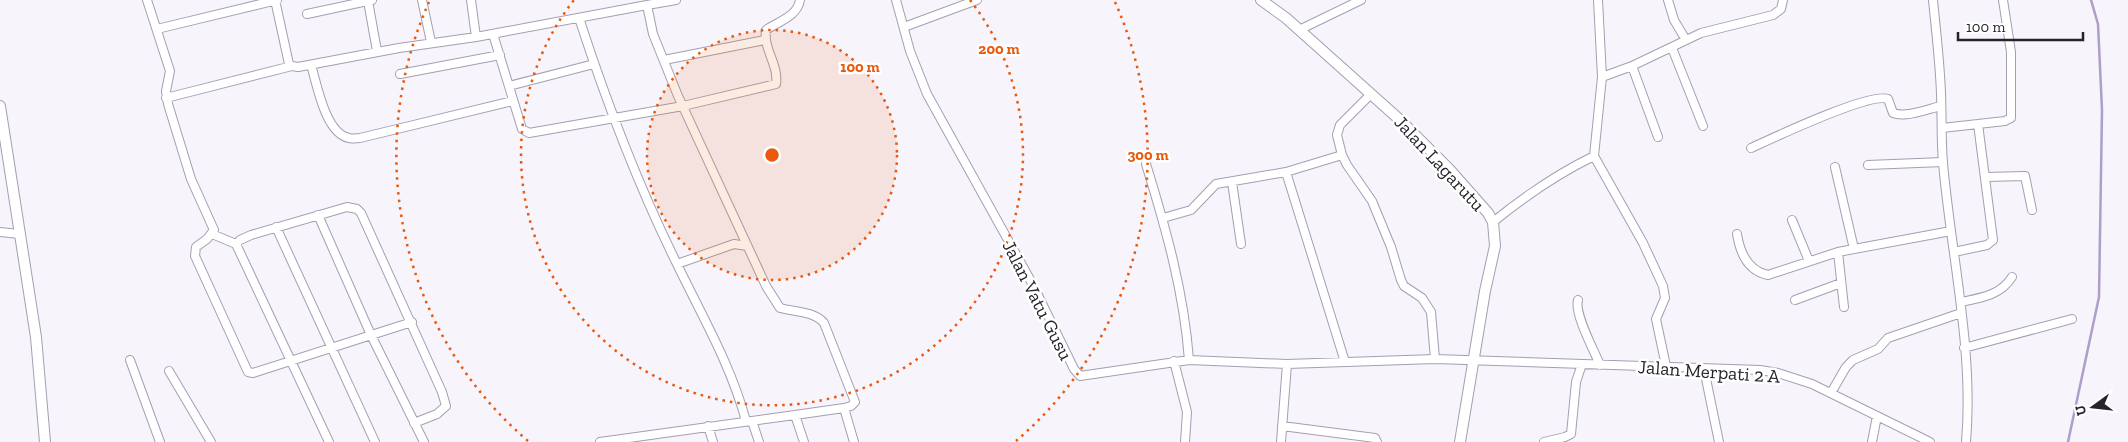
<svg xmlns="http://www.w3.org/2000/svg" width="2128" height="442" viewBox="0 0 2128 442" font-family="'Zilla Slab',serif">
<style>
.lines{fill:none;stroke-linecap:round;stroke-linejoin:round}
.stream{stroke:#ae9ec9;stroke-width:2.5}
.minor-casing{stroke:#a59eb2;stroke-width:10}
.tertiary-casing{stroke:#a59eb2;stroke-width:12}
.minor{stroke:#fff;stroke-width:8}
.tertiary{stroke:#fff;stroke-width:10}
.ring{fill:none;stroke:#e8590c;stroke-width:2.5;stroke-dasharray:2.5 5}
.labels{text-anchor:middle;stroke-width:5;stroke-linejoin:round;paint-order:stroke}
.street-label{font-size:19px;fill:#26232b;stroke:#fff}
.centre{fill:#e8590c;stroke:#fff;stroke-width:2.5}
.ring-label{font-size:15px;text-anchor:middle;font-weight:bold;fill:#e8590c;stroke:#fff;stroke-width:5;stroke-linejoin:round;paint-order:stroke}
</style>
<rect width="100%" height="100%" fill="#f7f4fc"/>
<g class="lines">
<!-- stream -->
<path class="stream" d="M 2068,442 L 2099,297 L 2102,110 L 2098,24 L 2091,0"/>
<defs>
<path id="minor" d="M 147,0 L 170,71 L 166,91 L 168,104 L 191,179 L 214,230 L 207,239 L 196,247 L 195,256 L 248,372 L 253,373 L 412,322
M 275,0 L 289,64 L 292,66
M 422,0 L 431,42
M 471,0 L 476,37
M 896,0 L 910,51 L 927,94 L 1033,285 L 1074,369 L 1080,376 L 1189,360 L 1287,364 L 1435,359 L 1760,370 L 1778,373 L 1812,384 L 1930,442
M 1668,0 L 1674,20 L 1686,40
M 1933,0 C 1936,31 1940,63 1941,94 C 1942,117 1941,140 1943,163 C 1951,254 1974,350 1966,442
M 368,1 L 377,51
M 647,5 L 676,0
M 307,14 L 372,0
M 579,18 C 606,101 637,183 676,262 C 701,314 731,365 746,421
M 904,27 L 977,0
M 157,29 L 277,0
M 1299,30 L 1361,0
M 493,34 L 522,129 L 529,133 L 683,106 L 776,84 C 779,65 763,49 766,30 C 779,21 797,17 800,0
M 1672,48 L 1703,126
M 664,60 L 765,40
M 311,65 C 317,84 325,133 349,138 C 352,139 357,138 360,138 L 513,101
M 1632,66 L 1658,137
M 400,74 L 500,55
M 1602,77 L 1632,66 L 1701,33 L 1773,15 L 1781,9 L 1783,0
M 509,86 L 594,64
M 1371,94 L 1340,125 L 1337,135 L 1342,155 L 1347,165 L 1372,201 L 1391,247 L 1401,280 L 1404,286 L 1422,298 L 1431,312 L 1435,359
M 166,98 L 292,66 L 298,67 L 399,48 L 476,37 L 647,5 L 653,34 L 678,96 L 766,286 L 780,308 C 795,312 814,311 824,323 L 855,402 L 851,406 L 844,408 L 795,415
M 1942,128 L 2005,121 L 2011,118 L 2011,52 L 2003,0
M 1751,148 C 1773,138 1870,92 1888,99 L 1893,113 C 1906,118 1928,109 1941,106
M 1594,156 L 1643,243 L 1663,286 L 1665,298 L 1656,319 L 1666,366
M 1594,156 L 1602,77 L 1598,0
M 1146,164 C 1166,229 1184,292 1189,360
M 1868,165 L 1943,162
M 1835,167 L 1854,249
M 1286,172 L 1342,155
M 1986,177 L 2025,176 L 2032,210
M 1232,182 L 1241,244
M 318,215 L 371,335 L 424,442
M 1163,218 L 1191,210 L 1216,184 L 1286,172 L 1345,362
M 1792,220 L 1809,261
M 1493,222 C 1525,196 1557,174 1594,156
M 276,227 L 375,442
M 0,232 L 19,234
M 212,234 L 236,244
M 1737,234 C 1740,253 1748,271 1768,275 L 1838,252
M 1954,252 L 1987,245 L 1993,240 L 1978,124
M 677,264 L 734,244 L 747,246
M 1578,300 C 1574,314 1594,350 1600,365
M 1795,300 L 1841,283
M 1961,302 C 1981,298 2001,295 2012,277
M 1844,307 L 1838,252 L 1951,231
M 1964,348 L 2072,319
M 130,360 L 160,442
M 1174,361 L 1187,412 L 1185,442
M 1704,369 L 1719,442
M 169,371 L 211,442
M 1831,393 L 1846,367 L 1853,360 L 1878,349 L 1888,338 L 1961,313
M 844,408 L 854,442
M 752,421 L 759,442
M 708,426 L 713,442
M 1282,426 L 1375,438 L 1377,442
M 329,442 L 236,244 L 240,240 L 251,235 L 347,207 L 357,209 L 361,213 L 442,392 L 446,406 L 437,414 L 414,423
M 600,442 L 795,415 L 804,442
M 1281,442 L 1287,364
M 1544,442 L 1565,437 L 1571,434 L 1576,382 L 1582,364
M 1872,442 L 1877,416"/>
<path id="tertiary" d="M 1261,0 L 1286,18 L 1400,120 L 1450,170 L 1488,213 L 1493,222 L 1495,246 L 1485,291 L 1460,442
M 0,106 L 36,337 L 45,442"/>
</defs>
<!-- minor casing -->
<use href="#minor" class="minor-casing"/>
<!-- tertiary casing -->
<use href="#tertiary" class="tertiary-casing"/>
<!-- minor -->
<use href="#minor" class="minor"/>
<!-- tertiary -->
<use href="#tertiary" class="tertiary"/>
</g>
<!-- distance rings -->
<circle cx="772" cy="155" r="125" fill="#e8590c" fill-opacity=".12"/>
<g class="ring">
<circle cx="772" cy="155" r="125"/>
<path d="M970 0A251 251 0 1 1 574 0"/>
<path d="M528 441A376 376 0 0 1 429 2M1115 2A376 376 0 0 1 1016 441"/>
</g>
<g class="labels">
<!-- street labels -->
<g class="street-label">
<text transform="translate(1440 163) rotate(47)" y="7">Jalan Lagarutu</text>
<text transform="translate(1038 300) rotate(63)" y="7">Jalan Vatu Gusu</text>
<text transform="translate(1709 371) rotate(4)" y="7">Jalan Merpati 2 A</text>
</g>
</g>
<circle cx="772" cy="155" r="8" class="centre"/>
<g class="ring-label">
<text x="999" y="54">200 m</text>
<text x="860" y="72">100 m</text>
<text x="1148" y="160">300 m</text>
</g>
<!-- north arrow -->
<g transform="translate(2093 407) rotate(255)" stroke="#ffffff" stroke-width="4" paint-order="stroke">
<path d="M0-4L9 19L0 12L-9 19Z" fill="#26232b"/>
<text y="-8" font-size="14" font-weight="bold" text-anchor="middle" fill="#26232b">U</text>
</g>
<!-- scale -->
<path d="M1958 32v8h125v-8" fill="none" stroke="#26232b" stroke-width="2.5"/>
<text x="1966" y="32" font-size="15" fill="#26232b" stroke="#ffffff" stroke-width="4" paint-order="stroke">100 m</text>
</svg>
